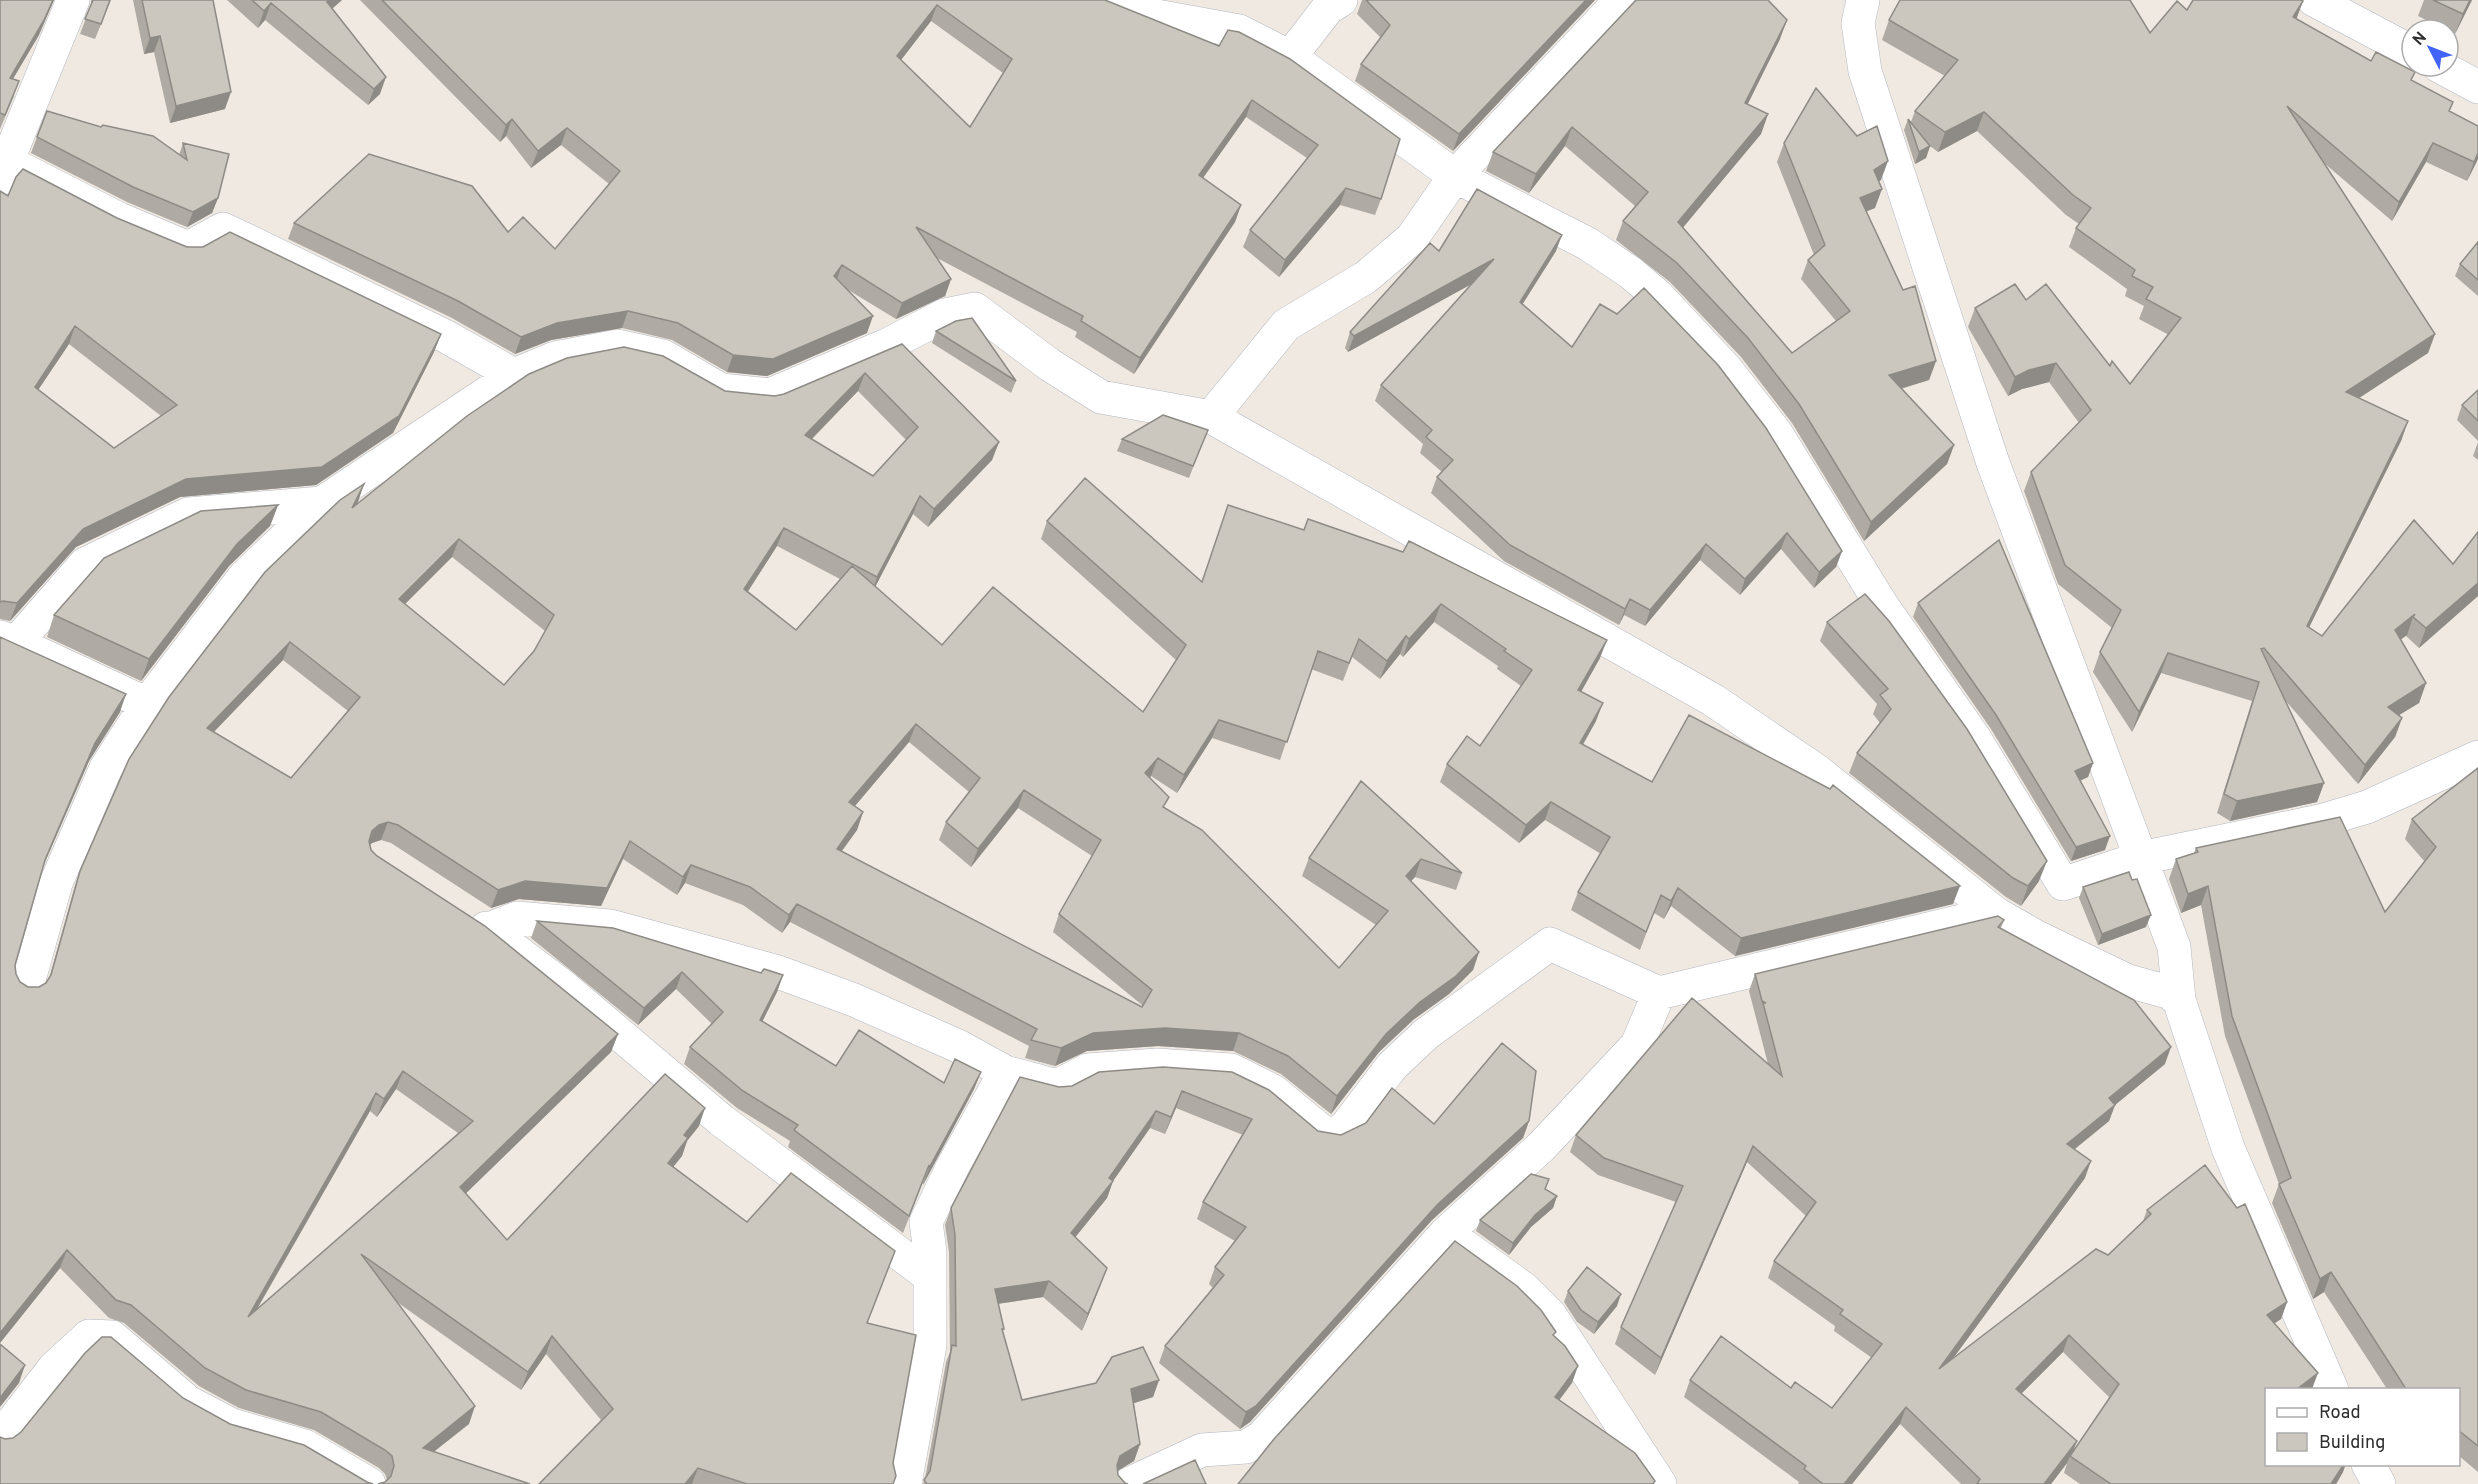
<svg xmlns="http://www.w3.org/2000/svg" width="2478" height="1484" viewBox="0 0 2478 1484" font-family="Overpass,sans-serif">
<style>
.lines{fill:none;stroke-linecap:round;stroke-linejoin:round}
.minor-casing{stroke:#b4b7c1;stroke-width:34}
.minor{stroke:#fff;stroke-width:33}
.wall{fill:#afaba4;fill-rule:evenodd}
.shaded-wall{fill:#8e8b86}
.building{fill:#cbc7bf;stroke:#8e8b86;stroke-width:1.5;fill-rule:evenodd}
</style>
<rect width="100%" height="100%" fill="#efe9e1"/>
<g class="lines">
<defs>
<path id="minor" d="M 1107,0 L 1129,11 L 1239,31 L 1290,57 L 1455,176 L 1588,244 L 1631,273 L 1658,296 L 1726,369 L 1776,433 L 1881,604 L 1975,739 L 2063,884 L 2141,858 L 2320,821 L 2367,807 L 2478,757
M 1863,0 L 1858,23 L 1865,71 L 1993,463 L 2174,947 L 2179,1000 L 2228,1148 L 2332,1390
M 2314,0 L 2412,52
M 1290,57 L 1328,8 L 1341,0
M 2439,66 L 2478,87
M 0,153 L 8,162 L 119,219 L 188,248 L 223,229 L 445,336 L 514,375 L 555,358 L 618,346 L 663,356 L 721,390 L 770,395 L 887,345 L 945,315 L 975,309 L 1050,365 L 1101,397 L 1211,417 L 1713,700 L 1817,771 L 1995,913 L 2035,936 L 2128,981 L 2168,992 L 2179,1000
M 0,179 L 73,0
M 1211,417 L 1286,325 L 1366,277 L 1412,238 L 1455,176 L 1621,0
M 0,637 L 16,643 L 85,564 L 188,514 L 322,503 L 514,375
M 16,643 L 147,704
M 486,928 L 565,988 L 721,1120 L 928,1275
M 489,929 L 517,918 L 610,926 L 720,956 L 778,972 L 854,1000 L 958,1046 L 1005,1072 L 1057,1086 L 1088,1070 L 1157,1065 L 1231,1070 L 1273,1091 L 1324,1133 L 1335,1133 L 1345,1128 L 1392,1066 L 1426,1034 L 1550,944 L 1659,993
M 27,987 L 56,883 L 106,768 L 147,704 L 244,577 L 322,503
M 1446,1233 L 1523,1288 L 1550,1315 L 1660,1484
M 0,1438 L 54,1368 L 89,1336 L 112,1337 L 188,1402 L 232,1425 L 305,1446 L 369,1484
M 2368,1464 L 2379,1484
M 905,1484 L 930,1345 L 930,1252 L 926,1222 L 952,1168 L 1005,1072
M 1129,1484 L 1202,1450 L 1246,1447 L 1262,1437 L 1446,1233 L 1541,1147 L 1637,1045 L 1659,993 L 1995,913"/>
</defs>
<!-- minor casing -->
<use href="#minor" class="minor-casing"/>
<!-- minor -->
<use href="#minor" class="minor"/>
</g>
<!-- wall -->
<path class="wall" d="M 0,0 L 39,35 L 13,79 L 14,96 L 0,129 Z
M 91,0 L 111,0 L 95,39 L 80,34 L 91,5 Z
M 133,0 L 213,0 L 225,109 L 170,123 L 154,52 L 144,54 Z
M 227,0 L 342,0 L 332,9 L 380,94 L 368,105 L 265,20 L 258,28 Z
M 360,0 L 1105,0 L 1219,46 L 1381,199 L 1375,215 L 1340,205 L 1279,277 L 1243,247 L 1250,230 L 1307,158 L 1246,117 L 1203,178 L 1241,205 L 1235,222 L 1134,374 L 1075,337 L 1077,332 L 937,258 L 951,279 L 945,296 L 896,319 L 845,288 L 867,333 L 767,376 L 727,372 L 672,340 L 622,328 L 551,340 L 515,354 L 452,318 L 288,239 L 294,223 L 508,232 L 555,249 L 609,184 L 561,145 L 531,168 L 506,136 L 500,142 ZM 931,21 L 1003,73 L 970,127 L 901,60 Z
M 1362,0 L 1595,0 L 1453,151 L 1355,81 L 1361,64 L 1381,38 L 1357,14 Z
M 2424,0 L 2472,0 L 2455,34 L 2418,16 Z
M 2303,1 L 2296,19 L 2371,61 L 2412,80 L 2450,111 L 2478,126 L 2478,159 L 2467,181 L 2426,162 L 2392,221 L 2324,163 L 2435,334 L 2428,353 L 2359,398 L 2408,421 L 2401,441 L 2309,627 L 2322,636 L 2453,564 L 2478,532 L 2478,596 L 2419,648 L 2406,636 L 2407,635 L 2401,639 L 2426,683 L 2419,703 L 2399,715 L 2402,718 L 2395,737 L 2358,784 L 2284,699 L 2324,783 L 2317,802 L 2230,821 L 2217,813 L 2252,701 L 2161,673 L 2132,732 L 2093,672 L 2100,652 L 2112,628 L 2058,584 L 2024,491 L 2031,472 L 2079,423 L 2049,382 L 2022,389 L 2008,396 L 1968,327 L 1975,308 L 2026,300 L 2110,366 L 2130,384 L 2169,335 L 2139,319 L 2144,306 L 2125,296 L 2127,289 L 2069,247 L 2076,228 L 2079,224 L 2066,215 L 1977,131 L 1938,152 L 1930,146 L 1926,158 L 1915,164 L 1904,130 L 1908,119 L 1911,122 L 1915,111 L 1945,76 L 1882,40 L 1889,20 L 2150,33 L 2187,10 Z
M 1780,39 L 1747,104 L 1768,114 L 1761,134 L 1682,228 L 1792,353 L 1836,321 L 1801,279 L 1808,260 L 1814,255 L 1777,162 L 1784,143 L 1881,180 L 1879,181 L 1875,208 L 1866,211 L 1936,361 L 1929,380 L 1901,389 L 1954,445 L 1947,464 L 1864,541 L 1792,423 L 1741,357 L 1670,282 L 1616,240 L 1623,221 L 1635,206 L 1565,146 L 1529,193 L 1486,171 L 1493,152 Z
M 37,137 L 179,155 L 183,143 L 218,198 L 212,213 L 187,227 L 127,202 L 31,153 Z
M 0,191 L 8,196 L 117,218 L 187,247 L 441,334 L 434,352 L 393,433 L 316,485 L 180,497 L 76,547 L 10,621 L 0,619 ZM 69,344 L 161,416 L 114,448 L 38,390 Z
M 2478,242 L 2478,296 L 2455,276 L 2460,264 Z
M 1439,251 L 1556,251 L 1522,304 L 1572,347 L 1842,551 L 1836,567 L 1814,588 L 1781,549 L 1740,595 L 1700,560 L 1645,626 L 1624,615 L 1619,625 L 1504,561 L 1431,493 L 1437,477 L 1442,472 L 1420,453 L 1423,444 L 1375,401 L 1381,385 L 1471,284 L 1348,352 L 1345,348 L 1350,332 Z
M 936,331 L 1016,381 L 1011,393 L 932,343 Z
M 902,344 L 999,442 L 992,460 L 928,527 L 913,514 L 875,587 L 942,645 L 1143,712 L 1176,660 L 1041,539 L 1047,521 L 1202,582 L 1228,505 L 1600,658 L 1581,691 L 1596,721 L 1583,745 L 1652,782 L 1953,904 L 1735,956 L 1671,906 L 1664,919 L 1654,913 L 1640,950 L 1571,910 L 1578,892 L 1601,854 L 1545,820 L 1519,843 L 1440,782 L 1447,764 L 1480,746 L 1521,686 L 1497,669 L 1498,666 L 1434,622 L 1403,657 L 1400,654 L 1380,679 L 1352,657 L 1343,681 L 1311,669 L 1280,760 L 1212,738 L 1177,793 L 1151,776 L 1150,778 L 1165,808 L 1339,968 L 1376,925 L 1302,876 L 1309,858 L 1361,781 L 1462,873 L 1456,890 L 1415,877 L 1411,881 L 1479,952 L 1473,970 L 1449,994 L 1413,1020 L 1379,1052 L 1331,1114 L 1281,1074 L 1233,1051 L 1158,1046 L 1087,1051 L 1055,1066 L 1025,1058 L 1029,1046 L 790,922 L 782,933 L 743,905 L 685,883 L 677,895 L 623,859 L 601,906 L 519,899 L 491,908 L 391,843 L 381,840 L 372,843 L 370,845 L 371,850 L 377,856 L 618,1034 L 611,1052 L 466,1193 L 507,1240 L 699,1126 L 687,1141 L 682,1156 L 673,1166 L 868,1323 L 893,1463 L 893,1484 L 539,1484 L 601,1420 L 546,1354 L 521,1390 L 397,1302 L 469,1424 L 385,1482 L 387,1480 L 385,1474 L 379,1468 L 314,1430 L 239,1408 L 199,1386 L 124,1323 L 109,1318 L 60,1268 L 0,1343 L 0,637 L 120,712 L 89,761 L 42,868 L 15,965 L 16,974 L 20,982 L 28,987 L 39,987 L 46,983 L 49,979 L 74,889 L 80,871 L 356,504 L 725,391 L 775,396 L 784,394 ZM 858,391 L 906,440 L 873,476 L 812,439 ZM 777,546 L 840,579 L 796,630 L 748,591 ZM 452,557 L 545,631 L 534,651 L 504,685 L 405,604 ZM 283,660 L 348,711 L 291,778 L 214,732 ZM 909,742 L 969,792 L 946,822 L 939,840 L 971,867 L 1018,808 L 1092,856 L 1059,914 L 1053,932 L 1142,1005 L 1142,1007 L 842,851 L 857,830 L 863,812 L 855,806 ZM 396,1089 L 458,1133 L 256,1311 L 370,1111 L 377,1117 Z
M 2478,390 L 2478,441 L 2457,420 L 2462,405 Z
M 1122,439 L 1203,442 L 1189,478 L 1117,451 Z
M 2478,442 L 2478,460 L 2473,456 Z
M 278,505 L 270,526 L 229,566 L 141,681 L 47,637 L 54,615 Z
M 1865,594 L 2039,881 L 2021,906 L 2006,897 L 1849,773 L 1857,753 L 1880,723 L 1873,714 L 1877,704 L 1820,641 L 1827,622 Z
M 1918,603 L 2093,763 L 2088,777 L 2080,781 L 2105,850 L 2071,861 L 1991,729 L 1913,617 Z
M 2478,768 L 2478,1472 L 2458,1455 L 2458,1389 L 2387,1389 L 2324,1292 L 2313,1299 L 2272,1203 L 2279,1184 L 2225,1036 L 2201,905 L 2181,913 L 2169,879 L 2176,859 L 2194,853 L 2196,848 L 2385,912 L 2425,862 L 2405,839 L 2412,819 Z
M 2083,887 L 2146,927 L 2098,945 L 2079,898 Z
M 2004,920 L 2001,928 L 2165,1064 L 2115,1105 L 2109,1121 L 2075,1149 L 2085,1178 L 1953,1358 L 2108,1255 L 2143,1221 L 2147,1210 L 2287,1302 L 2281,1319 L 2275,1323 L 2266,1389 L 2343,1472 L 2336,1484 L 2080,1484 L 2064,1473 L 2067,1463 L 2051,1484 L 1961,1484 L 1900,1424 L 1852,1484 L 1798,1484 L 1799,1482 L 1684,1397 L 1690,1380 L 1791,1388 L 1832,1408 L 1872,1358 L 1834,1331 L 1835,1326 L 1768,1278 L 1774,1261 L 1806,1216 L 1747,1162 L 1655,1375 L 1615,1344 L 1621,1327 L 1676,1202 L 1598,1175 L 1570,1152 L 1576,1135 L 1768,1064 L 1749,991 L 1755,974 ZM 2063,1352 L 2110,1398 L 2074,1450 L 2021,1394 Z
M 537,921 L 761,973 L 783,975 L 777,992 L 762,1022 L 836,1066 L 944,1083 L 981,1072 L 974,1089 L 923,1185 L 923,1182 L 903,1233 L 788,1147 L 790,1141 L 737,1108 L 684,1064 L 690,1047 L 712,1024 L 676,989 L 638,1025 L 531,938 Z
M 1163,1067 L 1318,1131 L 1341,1135 L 1434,1124 L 1529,1121 L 1523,1138 L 1432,1220 L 1250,1422 L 1240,1429 L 1159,1363 L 1165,1346 L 1213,1288 L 1209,1284 L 1215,1267 L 1235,1241 L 1197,1219 L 1203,1202 L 1243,1135 L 1176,1108 L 1165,1134 L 1150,1128 L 1113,1181 L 1107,1198 L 1075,1237 L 1101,1284 L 1082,1331 L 1043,1297 L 998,1304 L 1004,1329 L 1002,1333 L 1022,1400 L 1159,1380 L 1153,1397 L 1134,1403 L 1140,1444 L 1134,1461 L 1117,1471 L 1118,1475 L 1125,1483 L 1128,1484 L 923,1484 L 925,1479 L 946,1362 L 950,1352 L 949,1252 L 945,1225 L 951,1208 L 1059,1087 L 1072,1086 Z
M 1557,1196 L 1553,1208 L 1531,1227 L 1509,1255 L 1476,1231 L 1480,1220 Z
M 1568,1291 L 1617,1306 L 1594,1334 L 1577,1322 L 1564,1302 Z"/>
<!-- shaded-wall -->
<path class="shaded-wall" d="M 53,0 L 54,0 L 39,35 L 5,92 L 10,78 Z
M 329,0 L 342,0 L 320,19 L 327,2 Z
M 1586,0 L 1595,0 L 1453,151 L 1459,134 Z
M 2470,0 L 2472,0 L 2455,34 L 2463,14 Z
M 2303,1 L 2296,20 L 2293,17 Z
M 271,3 L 265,20 L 258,28 L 264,11 Z
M 937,5 L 931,21 L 891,73 L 897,56 Z
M 1787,20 L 1780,39 L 1739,122 L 1745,103 Z
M 160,36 L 154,52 L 144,54 L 150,38 Z
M 386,77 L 380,94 L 368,105 L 374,89 Z
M 231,92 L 225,109 L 170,123 L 176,106 Z
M 1252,100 L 1246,117 L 1193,192 L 1199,175 Z
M 1984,112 L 1977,131 L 1938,152 L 1945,132 Z
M 1768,114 L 1761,134 L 1671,242 L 1678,222 Z
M 512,119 L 506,136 L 500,142 L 506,125 Z
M 1572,127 L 1565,146 L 1529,193 L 1536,174 Z
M 567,128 L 561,145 L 531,168 L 538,151 Z
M 2433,143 L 2426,162 L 2392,221 L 2399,202 Z
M 1930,146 L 1926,158 L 1915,164 L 1919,152 Z
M 2478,153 L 2478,159 L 2467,181 L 2474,162 Z
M 1888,161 L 1881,180 L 1867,189 L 1874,170 Z
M 1346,188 L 1340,205 L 1279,277 L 1285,260 Z
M 1882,189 L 1875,208 L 1853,217 L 1860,198 Z
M 218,198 L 212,213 L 187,227 L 193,212 Z
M 1241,205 L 1235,222 L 1134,374 L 1140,358 Z
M 1562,235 L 1556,251 L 1514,318 L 1520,302 Z
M 1494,259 L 1488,275 L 1348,352 L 1354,336 Z
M 842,265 L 836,282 L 834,276 Z
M 951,279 L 945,296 L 896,319 L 902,303 Z
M 628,311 L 622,328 L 551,340 L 515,354 L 521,337 L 557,323 Z
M 873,316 L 867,333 L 767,376 L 727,372 L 733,355 Z
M 75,326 L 69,344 L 28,405 L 35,387 Z
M 441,334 L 434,352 L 393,433 L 316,485 L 180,497 L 76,547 L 10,621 L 17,603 L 83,529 Z
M 2435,334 L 2428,353 L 2339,411 L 2346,392 Z
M 1936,361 L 1929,380 L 1882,394 L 1889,375 Z
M 2056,363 L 2049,382 L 2022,389 L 2008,396 L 2015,377 L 2029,370 Z
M 865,373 L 858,391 L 798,453 L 805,435 Z
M 2408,421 L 2401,441 L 2300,646 L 2307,626 Z
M 999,442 L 992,460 L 928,527 L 934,509 Z
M 1954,445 L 1947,464 L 1864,541 L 1871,522 Z
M 364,484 L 358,502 L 345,526 L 352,508 Z
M 920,496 L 913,514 L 871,595 L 877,577 Z
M 278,505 L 270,526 L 229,566 L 141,681 L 149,659 L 237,544 Z
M 784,528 L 777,546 L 738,607 L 744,589 Z
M 1787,533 L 1781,549 L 1740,595 L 1745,579 Z
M 459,539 L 452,557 L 392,617 L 399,599 Z
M 1706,544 L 1700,560 L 1645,626 L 1650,610 Z
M 1842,551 L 1836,567 L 1814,588 L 1819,572 Z
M 2478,583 L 2478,596 L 2419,648 L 2426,628 Z
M 1630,599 L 1624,615 L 1619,625 L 1625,609 Z
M 1441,604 L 1434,622 L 1403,657 L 1409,639 Z
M 2415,614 L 2413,617 L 2407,635 L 2388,649 L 2395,630 Z
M 1406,636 L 1400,654 L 1380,679 L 1387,661 Z
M 1607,640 L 1600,658 L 1572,708 L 1578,690 Z
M 290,642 L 283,660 L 200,746 L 207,728 Z
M 2168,653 L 2161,673 L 2132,732 L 2139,712 Z
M 2426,683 L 2419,703 L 2381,726 L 2388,707 Z
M 126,694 L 120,712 L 89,761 L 38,878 L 45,860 L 95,743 Z
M 1603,703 L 1596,721 L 1573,761 L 1580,743 Z
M 2402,718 L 2395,737 L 2358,784 L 2365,765 Z
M 1219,720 L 1212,738 L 1177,793 L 1184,775 Z
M 916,724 L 909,742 L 843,820 L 849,802 Z
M 1158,758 L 1151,776 L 1139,791 L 1145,773 Z
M 2093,763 L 2088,777 L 2070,785 L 2075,771 Z
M 2324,783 L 2317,802 L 2230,821 L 2237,801 Z
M 1024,790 L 1018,808 L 971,867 L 978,849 Z
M 1551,802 L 1545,820 L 1519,843 L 1526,825 Z
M 863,812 L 857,830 L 830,867 L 837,849 Z
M 388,822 L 381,840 L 372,843 L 365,849 L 372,831 L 379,825 Z
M 2110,836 L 2105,850 L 2071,861 L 2076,847 Z
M 630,841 L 623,859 L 601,906 L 519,899 L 491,908 L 498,890 Z
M 1421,859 L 1415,877 L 1399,894 L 1406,876 Z
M 2047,861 L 2039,881 L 2021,906 L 2028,886 Z
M 691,865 L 685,883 L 677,895 L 683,877 Z
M 1960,886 L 1953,904 L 1735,956 L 1741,938 Z
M 2208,886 L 2201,905 L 2181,913 L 2188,894 Z
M 1678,888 L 1671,906 L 1664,919 L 1671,901 Z
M 797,904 L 790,922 L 782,933 L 789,915 Z
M 2151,915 L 2146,927 L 2098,945 L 2102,934 Z
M 1479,952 L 1473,970 L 1449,994 L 1413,1020 L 1379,1052 L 1331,1114 L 1337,1096 L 1386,1034 L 1420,1002 Z
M 682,972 L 676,989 L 638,1025 L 644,1008 Z
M 783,975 L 777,992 L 754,1038 L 760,1020 Z
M 1165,1028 L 1239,1033 L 1233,1051 L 1158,1046 L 1087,1051 L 1055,1066 L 1061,1048 L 1093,1033 Z
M 618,1034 L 611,1052 L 454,1205 L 460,1187 Z
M 2171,1047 L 2165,1064 L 2115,1105 L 2109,1121 L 2061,1160 L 2067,1144 L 2109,1098 Z
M 403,1071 L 396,1089 L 377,1117 L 384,1099 Z
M 981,1072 L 974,1089 L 923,1185 L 929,1168 Z
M 1182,1091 L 1176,1108 L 1165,1134 L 1171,1117 Z
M 376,1093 L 370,1111 L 242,1335 L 248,1317 Z
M 705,1108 L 699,1126 L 687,1141 L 682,1156 L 662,1181 L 668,1163 L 684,1135 Z
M 1156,1111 L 1150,1128 L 1113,1181 L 1107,1198 L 1065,1250 L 1071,1233 Z
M 1529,1121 L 1523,1138 L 1432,1220 L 1250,1422 L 1240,1429 L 1246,1412 L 1438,1204 Z
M 1753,1146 L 1747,1162 L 1655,1375 L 1661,1358 Z
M 2091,1161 L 2085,1178 L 1933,1386 L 1939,1369 Z
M 1557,1196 L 1553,1208 L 1531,1227 L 1509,1255 L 1513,1243 L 1535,1215 Z
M 67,1250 L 60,1268 L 0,1343 L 0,1333 Z
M 1107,1268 L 1101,1284 L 1082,1331 L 1088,1314 Z
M 2331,1272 L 2324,1292 L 2313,1299 L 2320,1279 Z
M 1049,1281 L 1043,1297 L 989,1305 L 995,1289 Z
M 1621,1294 L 1617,1306 L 1594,1334 L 1598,1322 Z
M 2287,1302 L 2281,1319 L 2261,1332 L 2267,1315 Z
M 2069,1335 L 2063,1352 L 2009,1406 L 2016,1389 Z
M 552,1336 L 546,1354 L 521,1390 L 528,1372 Z
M 25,1365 L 19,1383 L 0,1407 L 0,1398 Z
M 1578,1366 L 1572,1383 L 1549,1414 L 1555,1397 Z
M 2318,1373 L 2312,1389 L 2297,1389 Z
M 1159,1380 L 1153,1397 L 1125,1406 L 1131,1389 Z
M 475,1406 L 469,1424 L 416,1466 L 423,1448 Z
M 1906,1407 L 1900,1424 L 1852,1484 L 1844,1484 Z
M 2077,1441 L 2071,1457 L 2070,1456 L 2067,1463 L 2051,1484 L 2044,1484 Z
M 1140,1444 L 1134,1461 L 1114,1473 L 1120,1456 Z
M 2344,1464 L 2346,1464 L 2343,1472 L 2336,1484 L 2331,1484 Z
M 698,1468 L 692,1484 L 685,1484 Z"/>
<!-- building -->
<path class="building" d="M 0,0 L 53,0 L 44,20 L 10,78 L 19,81 L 5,115 L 0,113 Z
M 93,0 L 110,0 L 101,24 L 85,19 Z
M 142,0 L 213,0 L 231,92 L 176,106 L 160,36 L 150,38 Z
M 252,0 L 329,0 L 327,2 L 386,77 L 374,89 L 271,3 L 264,11 Z
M 382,0 L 1105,0 L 1219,46 L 1228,30 L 1239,32 L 1290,59 L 1400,139 L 1381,199 L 1346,188 L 1285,260 L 1250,230 L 1318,145 L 1252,100 L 1199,175 L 1241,205 L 1140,358 L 1081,321 L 1083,316 L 916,227 L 951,279 L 902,303 L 842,265 L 834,276 L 873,316 L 773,359 L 733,355 L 678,323 L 628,311 L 557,323 L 521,337 L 458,301 L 294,223 L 369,154 L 472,186 L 508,232 L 523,217 L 555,249 L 620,171 L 567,128 L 538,151 L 512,119 L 506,125 ZM 937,5 L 1012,59 L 970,127 L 897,56 Z
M 1366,0 L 1586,0 L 1459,134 L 1361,64 L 1390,25 Z
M 1636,0 L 1768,0 L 1787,20 L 1745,103 L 1768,114 L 1678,222 L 1792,353 L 1850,311 L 1808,260 L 1825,245 L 1784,143 L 1816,88 L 1857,136 L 1877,126 L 1888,161 L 1874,170 L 1882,189 L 1860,198 L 1903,290 L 1915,286 L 1936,361 L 1889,375 L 1954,445 L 1871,522 L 1799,404 L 1748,338 L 1677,263 L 1623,221 L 1648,192 L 1572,127 L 1536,174 L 1493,152 Z
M 1900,0 L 2130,0 L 2150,33 L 2177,1 L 2187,10 L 2193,0 L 2301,0 L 2303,1 L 2293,17 L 2371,61 L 2376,52 L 2415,72 L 2411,80 L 2453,102 L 2449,111 L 2478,126 L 2478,153 L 2474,162 L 2433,143 L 2399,202 L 2287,106 L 2435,334 L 2346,392 L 2408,421 L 2307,626 L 2322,636 L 2414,520 L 2453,564 L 2478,532 L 2478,583 L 2426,628 L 2413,617 L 2415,614 L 2395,630 L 2426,683 L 2388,707 L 2402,718 L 2365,765 L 2264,648 L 2261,649 L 2324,783 L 2237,801 L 2224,794 L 2259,682 L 2168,653 L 2139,712 L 2100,652 L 2121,610 L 2065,565 L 2031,472 L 2091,410 L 2056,363 L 2029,370 L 2015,377 L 1975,308 L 2015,284 L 2026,300 L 2046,284 L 2110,366 L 2112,361 L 2130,384 L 2181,318 L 2146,299 L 2153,287 L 2132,276 L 2135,270 L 2076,228 L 2091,208 L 2073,195 L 1984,112 L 1945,132 L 1915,111 L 1958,60 L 1889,20 Z
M 2433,0 L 2470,0 L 2463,14 Z
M 47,111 L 101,127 L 103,125 L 153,136 L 187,160 L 183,143 L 229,154 L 218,198 L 193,212 L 133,187 L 37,137 Z
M 1908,119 L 1930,146 L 1919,152 Z
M 23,169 L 117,218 L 187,247 L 203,247 L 230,232 L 441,334 L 399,416 L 322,467 L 186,479 L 83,529 L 17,603 L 3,601 L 0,602 L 0,191 L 8,196 L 16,177 ZM 75,326 L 177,405 L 114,448 L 35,387 Z
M 1477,189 L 1562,235 L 1520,302 L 1572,347 L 1600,304 L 1617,314 L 1644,288 L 1718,365 L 1766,428 L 1842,551 L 1819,572 L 1787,533 L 1745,579 L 1706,544 L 1650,610 L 1630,599 L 1625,609 L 1510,545 L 1437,477 L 1453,460 L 1426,437 L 1432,430 L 1381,385 L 1494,259 L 1354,336 L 1350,332 L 1430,243 L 1439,251 Z
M 2478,242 L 2478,280 L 2460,264 Z
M 972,318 L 1016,381 L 936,331 L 956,321 Z
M 902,344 L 999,442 L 934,509 L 920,496 L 877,577 L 784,528 L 744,589 L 796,630 L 852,566 L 942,645 L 993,587 L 1143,712 L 1186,645 L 1047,521 L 1085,478 L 1202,582 L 1228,505 L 1304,530 L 1308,519 L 1403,552 L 1409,541 L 1607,640 L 1578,690 L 1603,703 L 1580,743 L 1652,782 L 1689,715 L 1830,789 L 1833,785 L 1960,886 L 1741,938 L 1678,888 L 1671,901 L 1661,895 L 1646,932 L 1578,892 L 1610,837 L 1551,802 L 1526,825 L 1447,764 L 1467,736 L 1480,746 L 1532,670 L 1504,651 L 1506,649 L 1441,604 L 1409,639 L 1406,636 L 1387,661 L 1359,639 L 1349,663 L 1318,651 L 1287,742 L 1219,720 L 1184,775 L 1158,758 L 1145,773 L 1169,797 L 1163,807 L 1202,830 L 1339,968 L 1388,911 L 1309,858 L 1361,781 L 1462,873 L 1421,859 L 1406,876 L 1479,952 L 1456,976 L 1420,1002 L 1386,1034 L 1337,1096 L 1288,1056 L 1239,1033 L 1165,1028 L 1093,1033 L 1061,1048 L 1031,1040 L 1037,1029 L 797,904 L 789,915 L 750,887 L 691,865 L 683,877 L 630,841 L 607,888 L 525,881 L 498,890 L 398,825 L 388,822 L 379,825 L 372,831 L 369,841 L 371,850 L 377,856 L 485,926 L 618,1034 L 460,1187 L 507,1240 L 665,1074 L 705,1108 L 684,1135 L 688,1138 L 668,1163 L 747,1222 L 791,1173 L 895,1251 L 867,1323 L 916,1335 L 893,1463 L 896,1476 L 893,1484 L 747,1484 L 698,1468 L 685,1484 L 539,1484 L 613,1409 L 552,1336 L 528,1372 L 361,1254 L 475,1406 L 423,1448 L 530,1484 L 378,1484 L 385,1482 L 391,1476 L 394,1466 L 392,1456 L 385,1450 L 321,1412 L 246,1390 L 205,1368 L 131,1305 L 116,1300 L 67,1250 L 0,1333 L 0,637 L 126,694 L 95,743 L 45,860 L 15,965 L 16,974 L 20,982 L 28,987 L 39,987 L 46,983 L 51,975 L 80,871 L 129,759 L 169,697 L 265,572 L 340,500 L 364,484 L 352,508 L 467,416 L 529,374 L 567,358 L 624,347 L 663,356 L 725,391 L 775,396 L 784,394 ZM 865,373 L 918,427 L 873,476 L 805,435 ZM 459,539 L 554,615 L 534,651 L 504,685 L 399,599 ZM 290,642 L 360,697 L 291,778 L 207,728 ZM 916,724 L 980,778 L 946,822 L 978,849 L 1024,790 L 1101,840 L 1059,914 L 1152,990 L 1142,1007 L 837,849 L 863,812 L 849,802 ZM 403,1071 L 473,1121 L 248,1317 L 376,1093 L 384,1099 Z
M 2478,390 L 2478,421 L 2462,405 Z
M 1163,415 L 1208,430 L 1193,466 L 1122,439 Z
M 278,505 L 237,544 L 149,659 L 54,615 L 104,558 L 201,511 Z
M 1999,540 L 2093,763 L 2075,771 L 2110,836 L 2076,847 L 1996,715 L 1918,603 Z
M 1865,594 L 1889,621 L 1967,729 L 2047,861 L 2028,886 L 2013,878 L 1857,753 L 1891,709 L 1880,695 L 1888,689 L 1827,622 Z
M 2478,768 L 2478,1446 L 2458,1430 L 2458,1389 L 2406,1389 L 2331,1272 L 2320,1279 L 2279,1184 L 2291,1178 L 2232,1016 L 2208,886 L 2188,894 L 2176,859 L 2198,852 L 2196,848 L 2340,817 L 2385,912 L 2436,847 L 2412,819 Z
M 2129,872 L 2132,880 L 2137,879 L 2151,915 L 2102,934 L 2083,887 Z
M 1998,916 L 2004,920 L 1998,927 L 2134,1000 L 2171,1047 L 2109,1098 L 2115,1105 L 2067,1144 L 2091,1161 L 1939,1369 L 2096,1249 L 2108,1255 L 2151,1214 L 2147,1210 L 2205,1165 L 2237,1208 L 2245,1204 L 2287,1302 L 2267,1315 L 2318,1373 L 2297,1389 L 2266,1389 L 2266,1464 L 2344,1464 L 2331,1484 L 2111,1484 L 2070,1456 L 2119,1384 L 2069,1335 L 2016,1389 L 2077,1441 L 2044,1484 L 1977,1484 L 1980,1479 L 1906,1407 L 1844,1484 L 1823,1484 L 1804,1469 L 1806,1466 L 1690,1380 L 1721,1336 L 1791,1388 L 1795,1382 L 1832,1408 L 1882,1344 L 1840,1314 L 1843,1310 L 1774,1261 L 1816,1202 L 1753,1146 L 1661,1358 L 1621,1327 L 1683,1186 L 1604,1158 L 1576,1135 L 1692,998 L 1782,1076 L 1763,1003 L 1766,1003 L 1762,1001 L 1755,974 Z
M 537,921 L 613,928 L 761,973 L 764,969 L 783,975 L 760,1020 L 836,1066 L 859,1030 L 944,1083 L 955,1059 L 981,1072 L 929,1168 L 929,1165 L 909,1216 L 794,1130 L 798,1125 L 743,1091 L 690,1047 L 723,1012 L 682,972 L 644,1008 Z
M 1502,1043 L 1536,1071 L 1529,1121 L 1438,1204 L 1256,1406 L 1246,1412 L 1165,1346 L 1224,1275 L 1215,1267 L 1246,1227 L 1203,1202 L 1252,1119 L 1182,1091 L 1171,1117 L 1156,1111 L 1109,1178 L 1113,1181 L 1071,1233 L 1107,1268 L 1088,1314 L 1049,1281 L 995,1289 L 1004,1329 L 1002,1329 L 1022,1400 L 1096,1383 L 1112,1357 L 1143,1347 L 1159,1380 L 1131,1389 L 1140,1444 L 1120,1456 L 1117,1465 L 1118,1475 L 1125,1483 L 1128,1484 L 927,1484 L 924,1480 L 930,1471 L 952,1345 L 956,1346 L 955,1235 L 951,1208 L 1020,1077 L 1059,1087 L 1072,1086 L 1099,1072 L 1163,1067 L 1232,1072 L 1269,1090 L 1318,1131 L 1341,1135 L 1366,1123 L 1392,1088 L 1434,1124 Z
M 1531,1174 L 1549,1179 L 1545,1189 L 1557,1196 L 1535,1215 L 1513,1243 L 1480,1220 Z
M 1455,1241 L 1517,1286 L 1541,1310 L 1556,1332 L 1553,1335 L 1565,1346 L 1578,1366 L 1555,1397 L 1635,1453 L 1655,1481 L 1653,1484 L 1238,1484 L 1274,1439 Z
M 1587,1267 L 1621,1294 L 1598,1322 L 1581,1310 L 1568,1291 Z
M 102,1337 L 111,1337 L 183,1398 L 230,1424 L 304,1445 L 367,1482 L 373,1484 L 0,1484 L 0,1437 L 5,1439 L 13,1438 L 21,1432 L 85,1353 Z
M 0,1344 L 25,1365 L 0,1398 Z
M 1195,1460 L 1206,1484 L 1143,1484 Z"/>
<!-- legend -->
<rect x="2265" y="1388" width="195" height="78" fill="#ffffff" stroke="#ababab" stroke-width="1.5"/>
<rect x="2277" y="1408" width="30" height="9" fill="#ffffff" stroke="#ababab" stroke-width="1.5"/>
<text x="2319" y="1418" font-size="18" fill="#2e2e2e">Road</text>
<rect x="2277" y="1433" width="30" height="18" fill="#cbc7bf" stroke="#ababab" stroke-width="1.5"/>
<text x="2319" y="1448" font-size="18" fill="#2e2e2e">Building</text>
<!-- north arrow -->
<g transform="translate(2430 48) rotate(312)"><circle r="28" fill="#ffffff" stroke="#ababab" stroke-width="1.5"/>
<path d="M0-4.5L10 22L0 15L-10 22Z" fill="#4264fb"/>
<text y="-9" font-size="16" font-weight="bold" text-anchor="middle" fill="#2e2e2e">N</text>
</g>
</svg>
